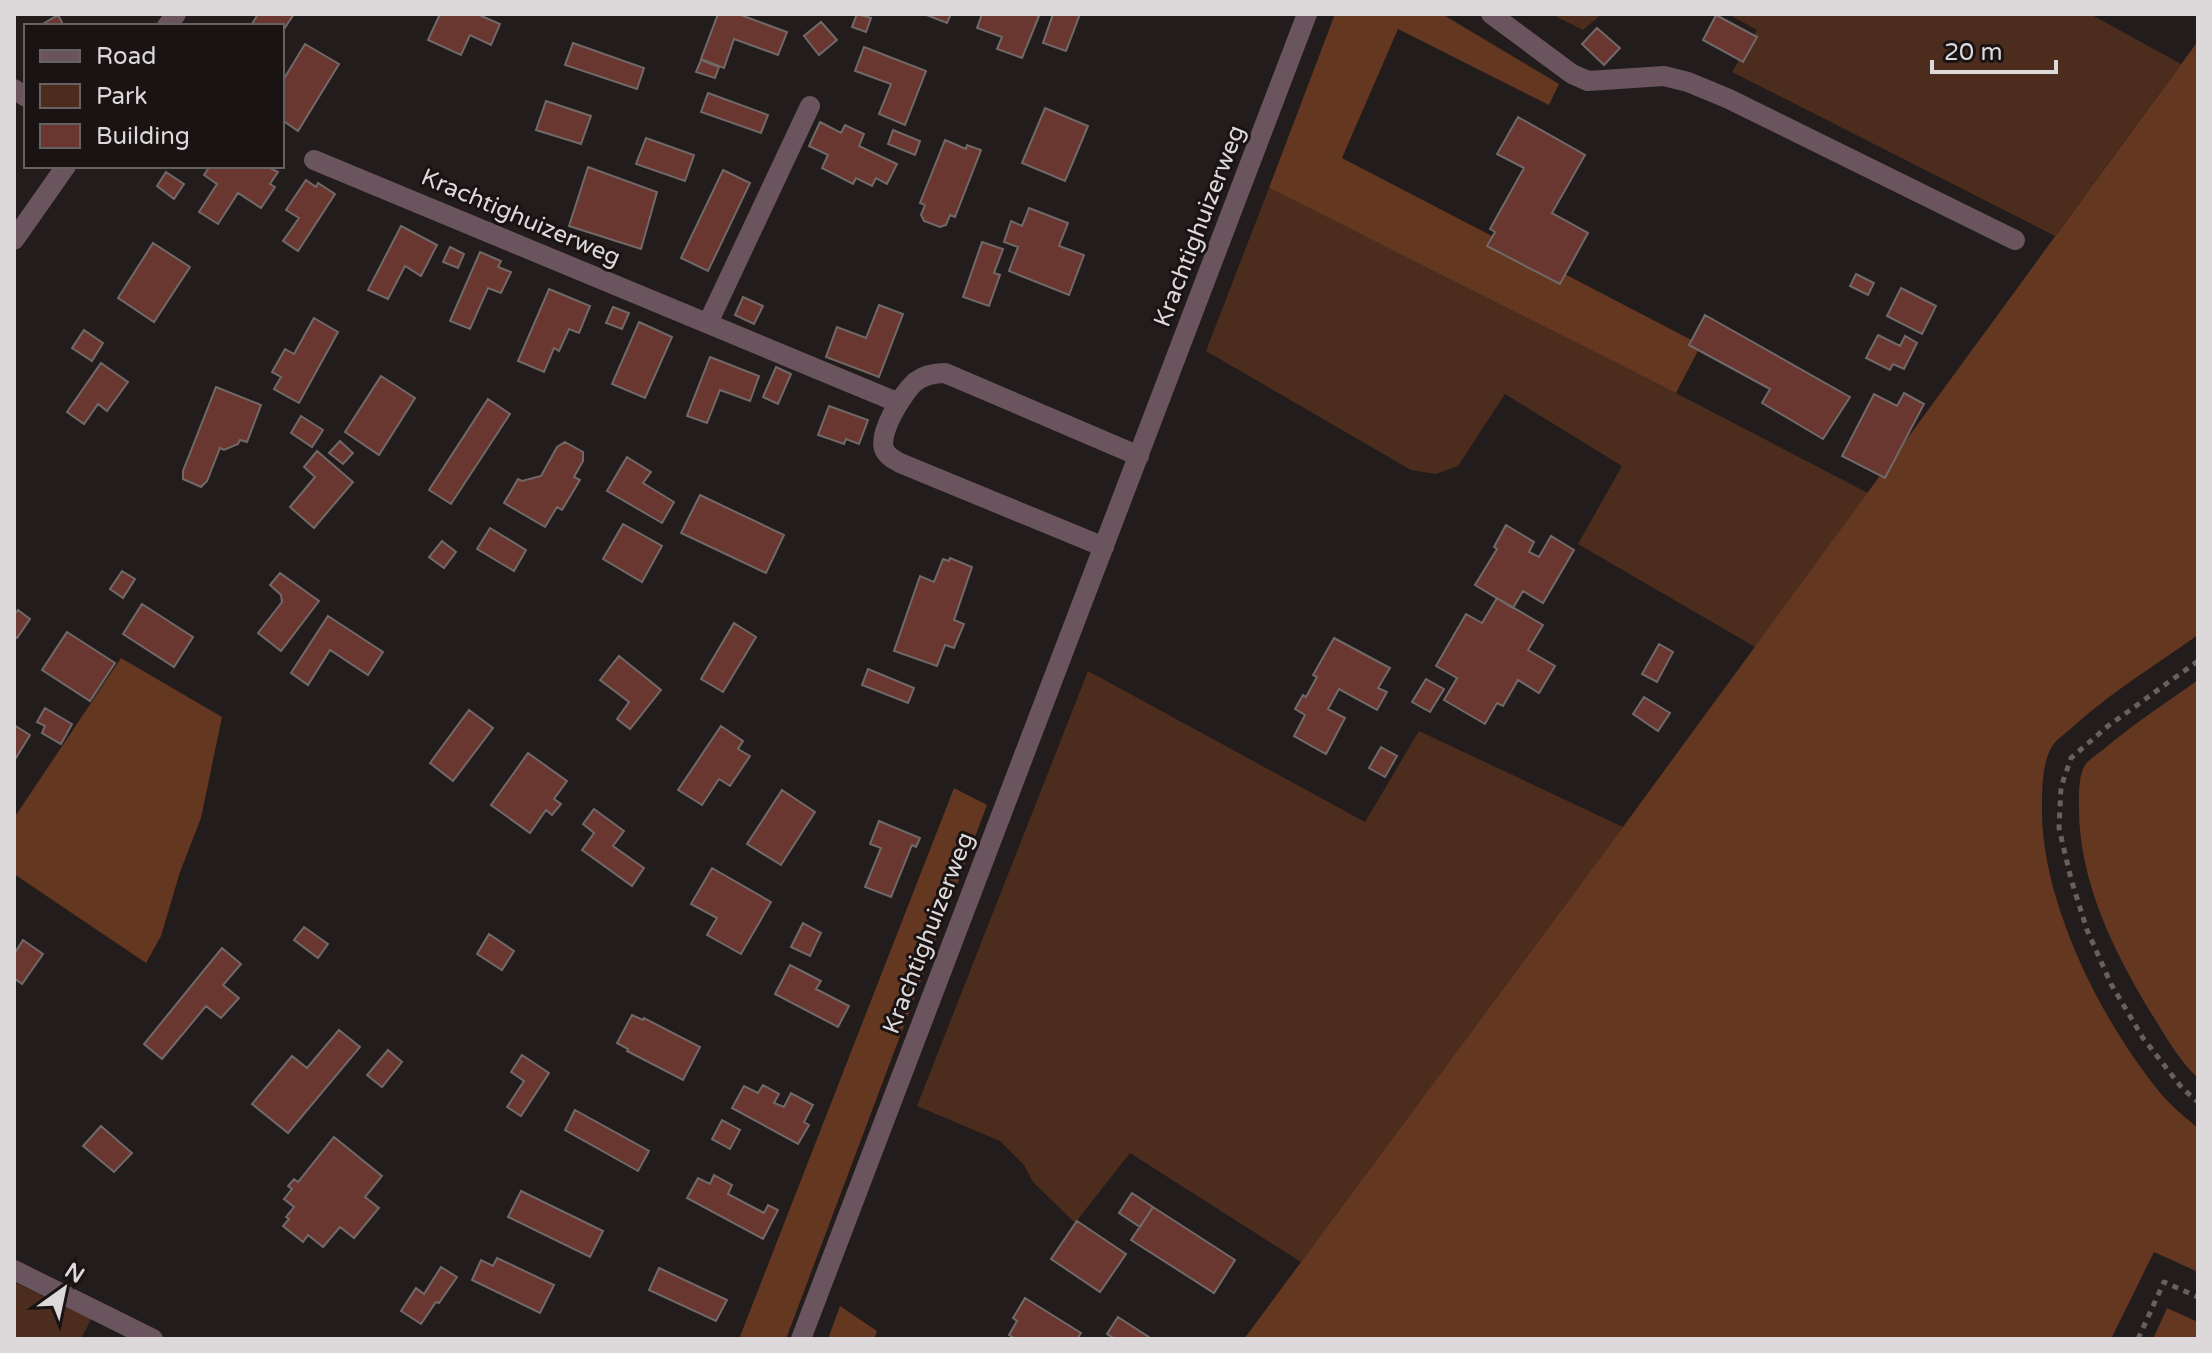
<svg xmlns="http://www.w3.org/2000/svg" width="2212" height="1353" viewBox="0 0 2212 1353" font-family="'Varela Round',sans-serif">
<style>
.green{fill:#4c2d1d}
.forest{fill:#643720}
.building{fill:#693730;stroke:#716968;stroke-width:2}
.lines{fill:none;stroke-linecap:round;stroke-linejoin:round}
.path{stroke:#666061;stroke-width:5;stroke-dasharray:6 6;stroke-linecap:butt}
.minor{stroke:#6a545d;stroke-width:20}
.labels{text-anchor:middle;stroke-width:6;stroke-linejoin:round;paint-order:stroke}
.street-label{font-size:24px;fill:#ddd8d9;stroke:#191313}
</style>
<rect width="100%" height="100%" fill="#221c1c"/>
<!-- green -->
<path class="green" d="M 1551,14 L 1602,14 L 1583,30 Z
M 1728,14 L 2090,14 L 2181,64 L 2055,236 L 1732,72 L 1757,30 Z
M 1269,188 L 1676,393 L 1868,493 L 1755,647 L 1578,544 L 1622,466 L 1505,394 L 1458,466 L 1436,474 L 1411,470 L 1206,351 Z
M 1088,671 L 1365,822 L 1419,731 L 1623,827 L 1301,1262 L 1130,1153 L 1075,1223 L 1033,1182 L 1024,1165 L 1000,1141 L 917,1106 Z
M 14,1282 L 91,1319 L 81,1339 L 14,1339 Z"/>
<!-- forest -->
<path class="forest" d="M 1335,14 L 1442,14 L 1559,84 L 1549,105 L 1398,29 L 1342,158 L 1701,345 L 1676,393 L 1269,188 Z
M 2198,41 L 2198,635 C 2157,664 2113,691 2076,724 C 2069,731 2059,737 2053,745 C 2043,760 2042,785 2042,803 C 2039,899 2102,1023 2162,1095 C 2172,1107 2186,1118 2198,1128 L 2198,1272 L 2154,1252 L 2111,1339 L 1244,1339 L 1623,827 Z
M 121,658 L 222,717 L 201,818 L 180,872 L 161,936 L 146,963 L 14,874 L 14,818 Z
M 2198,680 L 2198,1078 C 2179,1061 2165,1035 2151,1013 C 2113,950 2077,878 2079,801 C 2079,790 2079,775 2085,765 C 2089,759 2098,754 2104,749 C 2133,724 2166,703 2198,680 Z
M 954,788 L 987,805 L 786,1339 L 739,1339 Z
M 840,1306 L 877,1331 L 874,1339 L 828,1339 Z
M 2167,1308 L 2198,1322 L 2198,1339 L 2153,1339 Z"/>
<!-- building -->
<path class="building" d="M 258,14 L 294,14 L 282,32 L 282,26 L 255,26 L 252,24 Z
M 440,14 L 477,14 L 500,24 L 491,45 L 470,35 L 461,55 L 428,40 Z
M 718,14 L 738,14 L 787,32 L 778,55 L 734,39 L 724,68 L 701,59 Z
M 857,14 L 871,18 L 866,32 L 852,27 Z
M 924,14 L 951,14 L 947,23 Z
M 982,14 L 1033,14 L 1039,16 L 1022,58 L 997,49 L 1002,37 L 977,28 Z
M 1053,14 L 1080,14 L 1066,51 L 1043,43 Z
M 58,15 L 64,26 L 41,26 L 41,25 Z
M 1716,15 L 1757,37 L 1743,62 L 1703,40 Z
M 821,22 L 837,40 L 819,55 L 804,36 Z
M 1597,28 L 1620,48 L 1604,65 L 1582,44 Z
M 573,43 L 644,68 L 637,89 L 565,65 Z
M 305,44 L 339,64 L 298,131 L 282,120 L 282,82 Z
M 864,47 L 926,71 L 905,125 L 879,114 L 891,84 L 855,71 Z
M 701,60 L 719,67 L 715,78 L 696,72 Z
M 708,93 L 768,115 L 761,133 L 701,112 Z
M 546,101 L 591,116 L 581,144 L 536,130 Z
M 1045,108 L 1088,126 L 1065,181 L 1022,163 Z
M 1518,117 L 1585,155 L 1552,213 L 1588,233 L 1560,284 L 1487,246 L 1495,232 L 1490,229 L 1524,168 L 1497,154 Z
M 820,122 L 841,133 L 845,125 L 864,134 L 859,146 L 897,164 L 887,184 L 876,178 L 872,186 L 856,178 L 853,184 L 822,168 L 828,155 L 809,146 Z
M 893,130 L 920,141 L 915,155 L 888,144 Z
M 646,138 L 694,155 L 685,181 L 636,164 Z
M 945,140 L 966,149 L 967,145 L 981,150 L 955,217 L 950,215 L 946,225 L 940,227 L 924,221 L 921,215 L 925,205 L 920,203 Z
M 210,166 L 266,166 L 278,172 L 270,184 L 275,187 L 261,208 L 238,193 L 218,224 L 199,212 L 217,184 L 204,175 Z
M 588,167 L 657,192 L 641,249 L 569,226 Z
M 723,170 L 750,183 L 708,271 L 681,258 Z
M 166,172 L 184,184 L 174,199 L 157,186 Z
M 306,180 L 316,187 L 318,183 L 335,194 L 298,251 L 283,241 L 299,218 L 286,210 Z
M 1029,208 L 1068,223 L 1059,246 L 1084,255 L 1069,295 L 1009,271 L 1018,247 L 1004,242 L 1011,221 L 1022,226 Z
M 401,226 L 437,245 L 421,276 L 405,266 L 388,299 L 368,290 Z
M 982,242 L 1003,249 L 994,273 L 1000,275 L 989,306 L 963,297 Z
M 153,243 L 190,267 L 154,322 L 118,298 Z
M 450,247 L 464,254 L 458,268 L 443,262 Z
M 480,252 L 501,261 L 498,267 L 511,272 L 501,293 L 488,288 L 470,329 L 450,321 Z
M 1856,274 L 1874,283 L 1868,295 L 1850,286 Z
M 1901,288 L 1936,306 L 1922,334 L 1887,316 Z
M 549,289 L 590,306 L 579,333 L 569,329 L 559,351 L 554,348 L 544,372 L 518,361 Z
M 743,297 L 763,306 L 754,324 L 735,315 Z
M 879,305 L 903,314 L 879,377 L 826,357 L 837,327 L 866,338 Z
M 613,307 L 629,313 L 622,329 L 606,323 Z
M 1705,315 L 1850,397 L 1823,439 L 1762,403 L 1770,389 L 1689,345 Z
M 314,318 L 338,332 L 299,403 L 274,389 L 281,377 L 272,372 L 285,349 L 294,354 Z
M 639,322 L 672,337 L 645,398 L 612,384 Z
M 84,330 L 103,343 L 92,361 L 72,348 Z
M 1878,335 L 1900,346 L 1905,336 L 1917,343 L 1904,369 L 1893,364 L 1890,370 L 1866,358 Z
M 710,357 L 759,376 L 750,401 L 720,390 L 707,423 L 687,416 Z
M 101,363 L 128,382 L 107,411 L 98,404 L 84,424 L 67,412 Z
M 776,367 L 791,374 L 778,404 L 763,397 Z
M 381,376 L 415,398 L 379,455 L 345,432 Z
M 216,387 L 261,405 L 247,442 L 240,440 L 238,444 L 224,450 L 220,448 L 207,481 L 201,487 L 183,479 L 183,471 Z
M 1904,393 L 1924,404 L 1885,478 L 1842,456 L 1874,394 L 1897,406 Z
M 488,399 L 510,414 L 451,504 L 429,490 Z
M 829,406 L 868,420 L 859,444 L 846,439 L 844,444 L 818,435 Z
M 301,416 L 323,430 L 312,447 L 291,433 Z
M 340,441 L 353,453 L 343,464 L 329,453 Z
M 565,442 L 583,452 L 583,461 L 574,477 L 580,480 L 562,510 L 557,507 L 545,527 L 504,503 L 518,479 L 522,481 L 541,476 L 557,447 Z
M 317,451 L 353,482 L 314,528 L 290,507 L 315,477 L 304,467 Z
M 627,457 L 651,472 L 643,483 L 674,502 L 662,523 L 607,491 Z
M 700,495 L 784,535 L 766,573 L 681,533 Z
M 623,524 L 662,546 L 642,582 L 603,559 Z
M 1506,525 L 1534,542 L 1529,552 L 1539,557 L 1551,536 L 1574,550 L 1543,603 L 1523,591 L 1513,608 L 1475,585 L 1497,549 L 1494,547 Z
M 490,528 L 526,550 L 514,571 L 477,549 Z
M 442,541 L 456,552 L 444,568 L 429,557 Z
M 950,558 L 972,567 L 954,620 L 964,624 L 954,648 L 945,645 L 937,666 L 894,651 L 920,576 L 934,582 L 943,559 L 949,561 Z
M 122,571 L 135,579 L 123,598 L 110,589 Z
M 280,573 L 319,601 L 281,651 L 258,633 L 282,602 L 281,595 L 270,585 Z
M 1497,598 L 1543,625 L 1528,650 L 1555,666 L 1539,693 L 1518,680 L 1503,706 L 1497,703 L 1485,724 L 1444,700 L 1457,678 L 1436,666 L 1466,614 L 1482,623 Z
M 142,604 L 193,637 L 174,667 L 123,634 Z
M 18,610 L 30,619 L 17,638 L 14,636 L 14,615 Z
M 328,616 L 383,652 L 368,675 L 330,650 L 308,685 L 291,673 Z
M 734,623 L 756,637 L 723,692 L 701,679 Z
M 67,632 L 115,663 L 90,701 L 42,670 Z
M 1334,638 L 1390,668 L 1378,688 L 1387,692 L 1377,710 L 1339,689 L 1328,709 L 1345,718 L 1326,754 L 1294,736 L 1305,715 L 1295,709 L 1303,695 L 1306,697 L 1317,677 L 1313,675 Z
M 1659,644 L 1673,652 L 1657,682 L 1642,674 Z
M 619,656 L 661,690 L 630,729 L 617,719 L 629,702 L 600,680 Z
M 868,669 L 914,688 L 908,703 L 862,685 Z
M 1426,679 L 1444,689 L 1430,712 L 1412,702 Z
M 1644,697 L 1670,713 L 1658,731 L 1633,714 Z
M 45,708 L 72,724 L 61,744 L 42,733 L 45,726 L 37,722 Z
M 469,710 L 493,728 L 453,781 L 430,763 Z
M 14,725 L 30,735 L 14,761 Z
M 721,726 L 743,741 L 738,749 L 750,756 L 730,786 L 719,779 L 702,805 L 678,790 Z
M 1381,747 L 1397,756 L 1385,777 L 1369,768 Z
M 528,753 L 567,781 L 554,799 L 561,804 L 552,815 L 546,810 L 530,833 L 491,805 Z
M 782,790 L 815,812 L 781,865 L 747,844 Z
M 594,809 L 624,831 L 613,846 L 644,868 L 632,886 L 582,850 L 594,833 L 583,824 Z
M 879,821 L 920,838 L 916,847 L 912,845 L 891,897 L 865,887 L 881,848 L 870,844 Z
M 712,868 L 771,902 L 741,954 L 707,935 L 717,918 L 691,904 Z
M 803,923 L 821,933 L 810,956 L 791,947 Z
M 304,927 L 328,944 L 318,958 L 294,940 Z
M 489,934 L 514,951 L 502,970 L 477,954 Z
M 23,940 L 43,954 L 22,984 L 14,978 L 14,954 Z
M 222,948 L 241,964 L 223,985 L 239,998 L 221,1018 L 206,1006 L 162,1059 L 144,1044 Z
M 790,965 L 821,981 L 816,989 L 849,1006 L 838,1027 L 775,994 Z
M 632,1015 L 643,1020 L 644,1018 L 700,1047 L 683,1080 L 627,1051 L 628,1049 L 617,1043 Z
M 339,1030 L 360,1047 L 288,1133 L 252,1104 L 292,1056 L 307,1068 Z
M 388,1050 L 402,1062 L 382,1087 L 367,1075 Z
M 522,1055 L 549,1073 L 521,1116 L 507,1107 L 524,1081 L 511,1072 Z
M 763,1085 L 779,1094 L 774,1103 L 784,1107 L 791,1093 L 813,1105 L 804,1122 L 809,1125 L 798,1144 L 732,1108 L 744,1086 L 758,1093 Z
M 575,1110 L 649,1151 L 638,1171 L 565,1130 Z
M 722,1120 L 740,1130 L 730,1149 L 712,1139 Z
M 101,1126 L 132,1153 L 114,1172 L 83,1146 Z
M 334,1137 L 382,1176 L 365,1197 L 379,1208 L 354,1238 L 340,1227 L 323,1247 L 308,1235 L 303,1242 L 283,1226 L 289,1219 L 286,1217 L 294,1207 L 284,1199 L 292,1189 L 288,1186 L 294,1179 L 298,1182 Z
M 714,1175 L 732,1185 L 728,1194 L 764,1213 L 768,1205 L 778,1210 L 763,1239 L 687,1198 L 698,1178 L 710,1184 Z
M 521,1191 L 603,1231 L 590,1257 L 508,1217 Z
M 1132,1193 L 1153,1207 L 1140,1227 L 1119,1213 Z
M 1153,1207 L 1235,1260 L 1214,1293 L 1131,1240 Z
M 1077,1221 L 1126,1254 L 1100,1292 L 1051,1259 Z
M 497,1258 L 554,1285 L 540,1313 L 472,1280 L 481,1260 L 493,1266 Z
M 441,1267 L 457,1277 L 439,1303 L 436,1302 L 421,1324 L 401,1311 L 416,1288 L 424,1294 Z
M 659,1268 L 727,1300 L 716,1321 L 649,1290 Z
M 1025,1298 L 1081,1333 L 1077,1339 L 1016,1339 L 1009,1335 L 1017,1321 L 1013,1318 Z
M 1118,1317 L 1152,1339 L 1115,1339 L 1107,1334 Z"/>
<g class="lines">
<!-- path -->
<path class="path" d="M 2198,661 L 2108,726 L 2071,758 L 2061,787 L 2059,828 L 2071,879 L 2087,930 L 2111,984 L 2143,1038 L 2182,1088 L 2198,1102
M 2138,1339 L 2164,1282 L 2198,1297"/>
<!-- minor -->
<path class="minor" d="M 1491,14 L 1572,74 L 1588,81 L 1664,76 L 1688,82 L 1729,99 L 2015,240
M 167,26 L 176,14
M 14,89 L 26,97
M 314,160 L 899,403
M 14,240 L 66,166
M 708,323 L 810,106
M 1104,547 L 900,463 C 895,460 888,457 885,451 C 876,435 903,393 915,382 C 924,375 935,373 945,373 L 1139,456
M 14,1270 L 153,1339
M 801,1339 L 1307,14"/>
</g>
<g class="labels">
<!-- street labels -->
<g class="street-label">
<text transform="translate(521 217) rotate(23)" y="8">Krachtighuizerweg</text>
<text transform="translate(1199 226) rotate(-69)" y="8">Krachtighuizerweg</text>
<text transform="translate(928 933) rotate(-69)" y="8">Krachtighuizerweg</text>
</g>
</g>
<!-- border -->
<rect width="2212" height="1353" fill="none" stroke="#ddd8d9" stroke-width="32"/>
<!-- legend -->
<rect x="24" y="24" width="260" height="144" fill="#191313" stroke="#676262" stroke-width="2"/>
<rect x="40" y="50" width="40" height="12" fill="#6a545d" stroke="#676262" stroke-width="2"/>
<text x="96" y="64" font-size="24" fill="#ddd8d9">Road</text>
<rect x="40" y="84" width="40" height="24" fill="#4c2d1d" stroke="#676262" stroke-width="2"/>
<text x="96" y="104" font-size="24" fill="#ddd8d9">Park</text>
<rect x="40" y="124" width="40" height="24" fill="#693730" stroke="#676262" stroke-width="2"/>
<text x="96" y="144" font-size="24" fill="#ddd8d9">Building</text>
<!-- north arrow -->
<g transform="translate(64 1289) rotate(33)" stroke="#191313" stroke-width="6" paint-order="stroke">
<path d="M0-6L14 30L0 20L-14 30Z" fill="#ddd8d9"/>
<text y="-12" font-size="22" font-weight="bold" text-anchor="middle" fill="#ddd8d9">N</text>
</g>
<!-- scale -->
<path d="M1932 60v12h124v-12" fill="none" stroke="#ddd8d9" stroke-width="4"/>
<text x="1944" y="60" font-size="24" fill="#ddd8d9" stroke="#191313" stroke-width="6" paint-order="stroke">20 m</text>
</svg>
